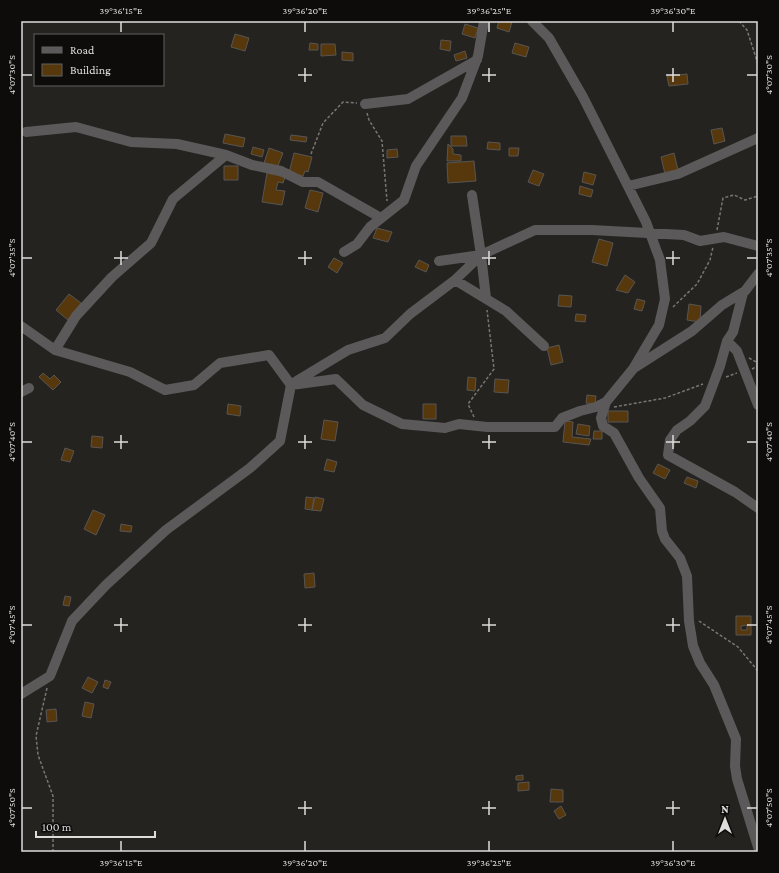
<svg xmlns="http://www.w3.org/2000/svg" width="779" height="873" viewBox="0 0 779 873" font-family="'Crimson Pro',serif">
<style>
.building{fill:#57380c;stroke:#585552;fill-rule:evenodd}
.lines{fill:none;stroke-linecap:round;stroke-linejoin:round}
.path{stroke:#797775;stroke-width:1.5;stroke-dasharray:3 2;stroke-linecap:butt}
.minor{stroke:#5b5959;stroke-width:10}
.ticks{fill:none;stroke:#dedddb;stroke-width:1.5}
.neatline{fill:none;stroke:#dedddb;stroke-width:1.5}
.ticks-label{font-size:10px;text-anchor:middle;fill:#dedddb}
</style>
<rect width="100%" height="100%" fill="#252320"/>
<!-- building -->
<path class="building" d="M 499,21 L 512,22 L 509,32 L 497,28 Z
M 465,24 L 478,28 L 475,38 L 462,34 Z
M 235,34 L 249,38 L 245,51 L 231,47 Z
M 441,40 L 451,41 L 450,51 L 440,49 Z
M 310,43 L 318,44 L 318,50 L 309,50 Z
M 515,43 L 529,47 L 526,57 L 512,53 Z
M 321,44 L 335,44 L 336,55 L 321,56 Z
M 465,51 L 467,58 L 456,61 L 454,55 Z
M 342,52 L 353,53 L 353,61 L 342,60 Z
M 687,74 L 688,84 L 669,86 L 667,76 Z
M 722,128 L 725,141 L 714,144 L 711,130 Z
M 225,134 L 245,138 L 243,147 L 223,143 Z
M 291,135 L 307,137 L 306,142 L 290,140 Z
M 451,136 L 466,136 L 467,146 L 451,146 Z
M 488,142 L 500,143 L 500,150 L 487,149 Z
M 448,144 L 453,149 L 453,154 L 461,155 L 461,161 L 447,161 Z
M 253,147 L 264,150 L 262,157 L 251,154 Z
M 269,148 L 283,153 L 277,168 L 264,163 Z
M 509,148 L 519,148 L 518,156 L 509,156 Z
M 397,149 L 398,157 L 387,158 L 387,150 Z
M 294,153 L 312,157 L 308,172 L 305,171 L 303,176 L 289,173 Z
M 674,153 L 678,170 L 665,174 L 661,157 Z
M 474,161 L 476,181 L 448,183 L 447,163 Z
M 224,166 L 238,166 L 238,180 L 224,180 Z
M 533,170 L 544,174 L 539,186 L 528,182 Z
M 584,172 L 596,175 L 593,185 L 582,182 Z
M 267,173 L 285,177 L 283,183 L 278,182 L 276,190 L 285,191 L 282,205 L 262,202 Z
M 580,186 L 593,190 L 591,197 L 579,194 Z
M 310,190 L 323,193 L 318,212 L 305,208 Z
M 377,228 L 392,232 L 388,242 L 373,238 Z
M 599,239 L 613,243 L 607,266 L 592,262 Z
M 334,258 L 343,263 L 337,273 L 328,267 Z
M 419,260 L 429,265 L 426,272 L 415,267 Z
M 625,275 L 635,282 L 628,293 L 616,290 Z
M 69,294 L 81,303 L 68,320 L 56,310 Z
M 559,295 L 572,296 L 571,307 L 558,306 Z
M 637,299 L 645,301 L 642,311 L 634,309 Z
M 689,304 L 701,306 L 700,322 L 687,320 Z
M 576,314 L 586,315 L 585,322 L 575,321 Z
M 559,345 L 563,362 L 551,365 L 547,348 Z
M 43,373 L 50,379 L 54,375 L 61,382 L 53,390 L 39,377 Z
M 468,377 L 476,378 L 475,391 L 467,390 Z
M 495,379 L 509,380 L 508,393 L 494,392 Z
M 587,395 L 596,396 L 595,404 L 586,403 Z
M 228,404 L 241,406 L 240,416 L 227,414 Z
M 423,404 L 436,404 L 436,419 L 423,419 Z
M 608,411 L 628,411 L 628,422 L 608,422 Z
M 324,420 L 338,422 L 335,441 L 321,439 Z
M 565,421 L 573,422 L 572,437 L 591,439 L 589,445 L 563,442 Z
M 578,424 L 590,426 L 589,436 L 576,434 Z
M 594,431 L 602,431 L 602,439 L 593,439 Z
M 92,436 L 103,437 L 102,448 L 91,447 Z
M 65,448 L 74,451 L 70,462 L 61,460 Z
M 327,459 L 337,462 L 334,472 L 324,470 Z
M 658,464 L 670,470 L 665,479 L 653,473 Z
M 687,477 L 698,481 L 696,488 L 684,483 Z
M 306,497 L 314,498 L 312,510 L 305,509 Z
M 315,497 L 324,499 L 321,511 L 312,510 Z
M 93,510 L 105,515 L 96,535 L 84,529 Z
M 121,524 L 132,526 L 131,532 L 120,531 Z
M 314,573 L 315,587 L 305,588 L 304,574 Z
M 65,596 L 71,597 L 69,606 L 63,605 Z
M 736,616 L 751,616 L 751,635 L 736,635 ZM 747,625 L 747,630 L 741,630 L 741,626 Z
M 88,677 L 98,682 L 92,693 L 82,688 Z
M 105,680 L 111,682 L 108,689 L 103,687 Z
M 85,702 L 94,704 L 91,718 L 82,716 Z
M 56,709 L 57,721 L 47,722 L 46,710 Z
M 523,775 L 523,780 L 516,780 L 516,776 Z
M 529,782 L 529,790 L 518,791 L 518,783 Z
M 551,789 L 563,790 L 563,802 L 550,802 Z
M 561,806 L 566,815 L 559,819 L 554,811 Z"/>
<g class="lines">
<!-- path -->
<path class="path" d="M 739,21 L 747,30 L 758,64
M 367,113 L 369,120 L 382,141 L 387,201
M 311,154 L 323,123 L 343,102 L 357,103
M 717,230 L 723,198 L 734,195 L 745,200 L 758,196
M 673,307 L 697,284 L 710,260 L 713,247
M 749,358 L 758,363
M 752,369 L 758,366
M 726,377 L 737,373
M 614,407 L 665,398 L 703,384
M 474,417 L 468,404 L 494,369 L 487,310
M 699,621 L 738,647 L 758,671
M 47,688 L 36,736 L 38,755 L 53,796 L 53,852"/>
<!-- minor -->
<path class="minor" d="M 365,104 L 408,99 L 477,60
M 26,132 L 76,127 L 131,142 L 177,144 L 226,155 L 173,199 L 151,243 L 112,277 L 76,316 L 55,350
M 226,155 L 252,165 L 281,171 L 303,182 L 318,182 L 381,218
M 628,186 L 678,174 L 758,138
M 472,195 L 481,255
M 344,252 L 357,244 L 370,227 L 404,200 L 416,166 L 462,98 L 478,56 L 484,21
M 439,261 L 481,255 L 455,280
M 743,293 L 733,332 L 727,341 L 720,366 L 705,406 L 690,421 L 677,430 L 670,440 L 668,455 L 735,492 L 758,508
M 486,298 L 481,255 L 535,230 L 592,230 L 684,235 L 700,241 L 724,237 L 758,246
M 21,326 L 55,350 L 130,372 L 165,390 L 194,385 L 220,363 L 269,355 L 291,385 L 280,441 L 250,468 L 166,530 L 106,585 L 72,621 L 50,676 L 21,694
M 727,341 L 737,351 L 758,405
M 634,368 L 692,331 L 722,305 L 745,291 L 758,274
M 295,382 L 348,350 L 385,338 L 410,314 L 455,280 L 506,311 L 544,346
M 291,385 L 336,379 L 363,405 L 402,424 L 445,428 L 459,424 L 487,427 L 555,427 L 562,418 L 580,411 L 596,407 L 606,402 L 633,369 L 659,325 L 665,299 L 660,260 L 646,222 L 583,97 L 549,38 L 532,21
M 21,392 L 29,388
M 606,402 L 601,418 L 603,426 L 614,433 L 639,478 L 660,508 L 662,531 L 665,539 L 680,558 L 687,576 L 689,621 L 693,646 L 700,663 L 714,685 L 736,739 L 735,766 L 737,779 L 758,847"/>
</g>
<!-- ticks -->
<path class="ticks" d="M 121,22 L 121,32M 305,22 L 305,32M 489,22 L 489,32M 673,22 L 673,32M 305,68 L 305,82M 489,68 L 489,82M 673,68 L 673,82M 22,75 L 32,75M 298,75 L 312,75M 482,75 L 496,75M 666,75 L 680,75M 747,75 L 757,75M 121,251 L 121,265M 305,251 L 305,265M 489,251 L 489,265M 673,251 L 673,265M 22,258 L 32,258M 114,258 L 128,258M 298,258 L 312,258M 482,258 L 496,258M 666,258 L 680,258M 747,258 L 757,258M 121,435 L 121,449M 305,435 L 305,449M 489,435 L 489,449M 673,435 L 673,449M 22,442 L 32,442M 114,442 L 128,442M 298,442 L 312,442M 482,442 L 496,442M 666,442 L 680,442M 747,442 L 757,442M 121,618 L 121,632M 305,618 L 305,632M 489,618 L 489,632M 673,618 L 673,632M 22,625 L 32,625M 114,625 L 128,625M 298,625 L 312,625M 482,625 L 496,625M 666,625 L 680,625M 747,625 L 757,625M 305,801 L 305,815M 489,801 L 489,815M 673,801 L 673,815M 22,808 L 32,808M 298,808 L 312,808M 482,808 L 496,808M 666,808 L 680,808M 747,808 L 757,808M 121,841 L 121,851M 305,841 L 305,851M 489,841 L 489,851M 673,841 L 673,851"/>
<!-- border -->
<rect width="779" height="873" fill="none" stroke="#0d0c0b" stroke-width="44"/>
<!-- legend -->
<rect x="34" y="34" width="130" height="52" fill="#0d0c0b" stroke="#61605e"/>
<rect x="42" y="47" width="20" height="6" fill="#5b5959" stroke="#61605e"/>
<text x="70" y="54" font-size="12" fill="#dedddb">Road</text>
<rect x="42" y="64" width="20" height="12" fill="#57380c" stroke="#61605e"/>
<text x="70" y="74" font-size="12" fill="#dedddb">Building</text>
<!-- north arrow -->
<g transform="translate(725 819)" stroke="#0d0c0b" stroke-width="3" paint-order="stroke">
<path d="M0-3L7 15L0 10L-7 15Z" fill="#dedddb"/>
<text y="-6" font-size="11" font-weight="bold" text-anchor="middle" fill="#dedddb">N</text>
</g>
<!-- scale -->
<path d="M36 831v6h119v-6" fill="none" stroke="#dedddb" stroke-width="2"/>
<text x="42" y="831" font-size="12" fill="#dedddb" stroke="#0d0c0b" stroke-width="3" paint-order="stroke">100 m</text>
<rect x="22" y="22" width="735" height="829" class="neatline"/>
<g class="ticks-label">
<text x="121" y="14">39°36'15"E</text>
<text x="305" y="14">39°36'20"E</text>
<text x="489" y="14">39°36'25"E</text>
<text x="673" y="14">39°36'30"E</text>
<text transform="translate(11 75) rotate(-90)" y="4">4°07'30"S</text>
<text transform="translate(768 75) rotate(-90)" y="4">4°07'30"S</text>
<text transform="translate(11 258) rotate(-90)" y="4">4°07'35"S</text>
<text transform="translate(768 258) rotate(-90)" y="4">4°07'35"S</text>
<text transform="translate(11 442) rotate(-90)" y="4">4°07'40"S</text>
<text transform="translate(768 442) rotate(-90)" y="4">4°07'40"S</text>
<text transform="translate(11 625) rotate(-90)" y="4">4°07'45"S</text>
<text transform="translate(768 625) rotate(-90)" y="4">4°07'45"S</text>
<text transform="translate(11 808) rotate(-90)" y="4">4°07'50"S</text>
<text transform="translate(768 808) rotate(-90)" y="4">4°07'50"S</text>
<text x="121" y="866">39°36'15"E</text>
<text x="305" y="866">39°36'20"E</text>
<text x="489" y="866">39°36'25"E</text>
<text x="673" y="866">39°36'30"E</text>
</g>
</svg>
